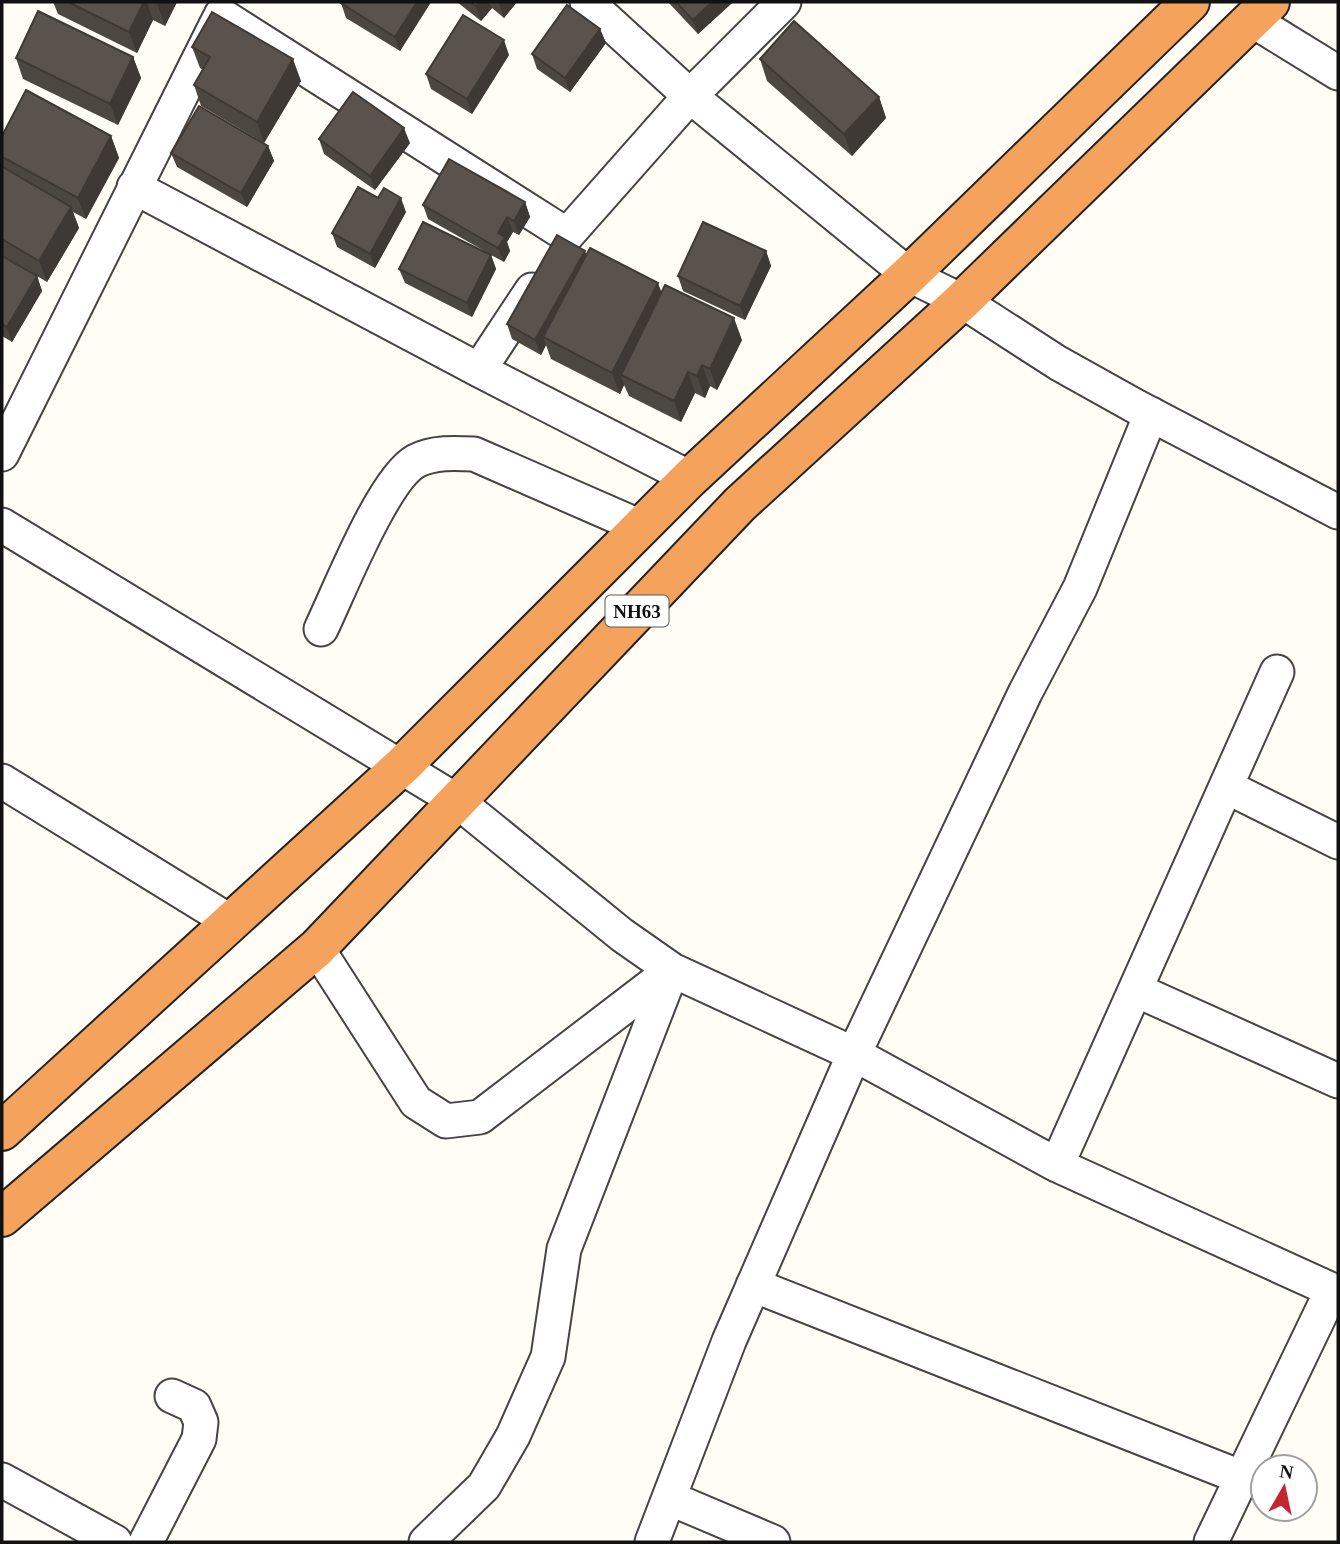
<svg xmlns="http://www.w3.org/2000/svg" width="1340" height="1544" viewBox="0 0 1340 1544" font-family="Georgia,serif">
<style>
.lines{fill:none;stroke-linecap:round;stroke-linejoin:round}
.minor-casing{stroke:#444;stroke-width:37}
.highway-casing{stroke:#222;stroke-width:42}
.minor{stroke:#fff;stroke-width:33}
.highway{stroke:#f5a25d;stroke-width:38}
.wall{fill:#4d4742}
.shaded-wall{fill:#3f3936}
.building{fill:#5a524d;stroke:#3f3936;stroke-width:2}
.labels{text-anchor:middle;stroke-width:7;stroke-linejoin:round;paint-order:stroke}
.shield{fill:#fff;stroke:#585858;stroke-width:2}
.shield-label{font-size:19px;font-weight:bold;fill:#111}
</style>
<rect width="100%" height="100%" fill="#fffdf5"/>
<g class="lines">
<defs>
<path id="minor" d="M 587,2 L 690,96 L 909,275 L 962,301 L 1058,363 L 1135,406 L 1338,512
M 221,15 L 567,235 L 690,96 L 784,2
M 1252,20 L 1338,73
M 134,187 L 479,370 L 690,478
M 479,370 L 532,290
M 1151,414 L 1080,588 L 1025,693 L 854,1054 L 1057,1165 L 1332,1290 L 1211,1542
M 2,454 L 218,21
M 2,525 L 457,801 L 622,935 L 672,970 L 854,1054 L 729,1341 L 652,1542
M 321,629 C 339,592 383,479 416,461 C 434,452 454,453 474,454 L 641,527
M 2,781 L 231,922
M 1227,787 L 1338,842
M 317,948 L 416,1102 L 446,1121 L 480,1117 L 672,970
M 1136,990 L 1338,1081
M 1057,1165 L 1277,672
M 753,1285 L 1243,1478
M 2,1480 L 115,1542
M 669,1498 L 773,1542
M 146,1542 L 199,1439 L 201,1422 L 194,1406 L 172,1396
M 426,1542 L 484,1486 L 513,1436 L 548,1357 L 564,1249 L 672,970"/>
<path id="highway" d="M 2,1131 L 403,765 L 690,478 L 909,275 L 1190,2
M 2,1217 L 317,948 L 740,504 L 962,301 L 1270,2"/>
</defs>
<!-- minor casing -->
<use href="#minor" class="minor-casing"/>
<!-- highway casing -->
<use href="#highway" class="highway-casing"/>
<!-- minor -->
<use href="#minor" class="minor"/>
<!-- highway -->
<use href="#highway" class="highway"/>
</g>
<!-- wall -->
<path class="wall" d="M 53,2 L 177,2 L 165,26 L 153,20 L 137,53 L 58,14 Z
M 431,2 L 400,51 L 346,18 L 341,3 Z
M 457,2 L 517,2 L 504,18 L 492,8 L 481,21 Z
M 668,2 L 732,2 L 732,3 L 698,34 Z
M 600,29 L 606,43 L 570,92 L 537,69 L 532,54 Z
M 192,47 L 301,81 L 264,143 L 201,106 L 194,85 L 203,70 L 200,68 Z
M 509,55 L 472,114 L 431,89 L 426,74 Z
M 133,57 L 141,78 L 118,125 L 23,79 L 16,58 Z
M 760,59 L 879,97 L 886,118 L 852,156 L 767,81 Z
M 2,136 L 111,136 L 119,158 L 86,219 L 73,212 L 79,228 L 47,282 L 37,276 L 42,291 L 12,342 L 2,336 Z
M 319,139 L 410,143 L 375,190 L 324,154 Z
M 268,146 L 274,161 L 247,207 L 177,167 L 171,153 Z
M 525,202 L 530,217 L 519,235 L 513,232 L 507,242 L 510,251 L 504,262 L 491,255 L 496,269 L 472,317 L 405,283 L 399,269 L 488,253 L 428,219 L 423,205 Z
M 406,212 L 375,268 L 337,247 L 332,233 Z
M 766,251 L 771,266 L 745,320 L 683,291 L 678,276 Z
M 586,254 L 662,292 L 742,340 L 717,390 L 710,386 L 705,398 L 695,393 L 681,422 L 629,396 L 624,385 L 620,394 L 551,359 L 546,345 L 541,355 L 512,339 L 507,324 Z"/>
<!-- shaded-wall -->
<path class="shaded-wall" d="M 144,2 L 147,2 L 153,20 L 137,53 L 129,32 Z
M 159,2 L 177,2 L 165,26 L 157,4 Z
M 417,2 L 431,2 L 400,51 L 395,37 Z
M 480,2 L 489,2 L 492,8 L 481,21 L 476,6 Z
M 500,2 L 517,2 L 504,18 L 499,4 Z
M 712,2 L 732,3 L 698,34 L 693,20 Z
M 600,29 L 606,43 L 570,92 L 565,78 Z
M 504,40 L 509,55 L 472,114 L 467,99 Z
M 133,57 L 141,78 L 118,125 L 110,104 Z
M 293,59 L 301,81 L 264,143 L 257,122 Z
M 879,97 L 886,118 L 852,156 L 844,134 Z
M 404,128 L 410,143 L 375,190 L 370,176 Z
M 111,136 L 119,158 L 86,219 L 78,198 Z
M 268,146 L 274,161 L 247,207 L 241,193 Z
M 401,198 L 406,212 L 375,268 L 370,254 Z
M 525,202 L 530,217 L 519,235 L 514,221 Z
M 71,207 L 79,228 L 47,282 L 39,261 Z
M 507,217 L 513,232 L 507,242 L 510,251 L 504,262 L 498,248 L 498,233 Z
M 585,251 L 590,265 L 543,337 L 546,345 L 541,355 L 535,340 Z
M 766,251 L 771,266 L 745,320 L 740,306 Z
M 491,255 L 496,269 L 472,317 L 467,303 Z
M 37,276 L 42,291 L 12,342 L 7,327 Z
M 658,283 L 666,304 L 621,375 L 624,385 L 620,394 L 612,373 Z
M 734,318 L 742,340 L 717,390 L 710,369 Z
M 702,365 L 710,386 L 705,398 L 697,376 Z
M 688,372 L 695,393 L 681,422 L 674,401 Z"/>
<!-- building -->
<path class="building" d="M 68,2 L 144,2 L 129,32 Z
M 342,2 L 417,2 L 395,37 L 341,3 Z
M 470,2 L 480,2 L 476,6 Z
M 676,2 L 712,2 L 693,20 Z
M 567,5 L 600,29 L 565,78 L 532,54 Z
M 38,11 L 133,57 L 110,104 L 16,58 Z
M 212,12 L 293,59 L 257,122 L 194,85 L 210,57 L 192,47 Z
M 463,15 L 504,40 L 467,99 L 426,74 Z
M 794,21 L 879,97 L 844,134 L 760,59 Z
M 26,90 L 111,136 L 78,198 L 2,157 L 2,136 Z
M 353,92 L 404,128 L 370,176 L 319,139 Z
M 199,106 L 268,146 L 241,193 L 171,153 Z
M 449,159 L 525,202 L 514,221 L 507,217 L 498,233 L 505,237 L 498,248 L 423,205 Z
M 3,167 L 71,207 L 39,261 L 2,239 L 2,168 Z
M 358,187 L 378,198 L 384,188 L 401,198 L 370,254 L 332,233 Z
M 423,222 L 491,255 L 467,303 L 399,269 Z
M 703,222 L 766,251 L 740,306 L 678,276 Z
M 557,235 L 585,251 L 535,340 L 507,324 Z
M 590,248 L 658,283 L 612,373 L 543,337 Z
M 2,256 L 37,276 L 7,327 L 2,324 Z
M 665,285 L 734,318 L 710,369 L 702,365 L 697,376 L 688,372 L 674,401 L 621,375 Z"/>
<g class="labels">
<!-- shield labels -->
<rect class="shield" x="605.5" y="595.5" width="63" height="31" rx="5"/>
<g class="shield-label">
<text x="637" y="618">NH63</text>
</g>
</g>
<!-- border -->
<rect width="1340" height="1544" fill="none" stroke="#111111" stroke-width="7"/>
<!-- north arrow -->
<g transform="translate(1284 1488) rotate(9)"><circle r="33" fill="#ffffff" stroke="#a0a0a0" stroke-width="2"/>
<path d="M0-5L12 26L0 18L-12 26Z" fill="#c4262e"/>
<text y="-10" font-size="19" font-weight="bold" text-anchor="middle" fill="#111111">N</text>
</g>
</svg>
